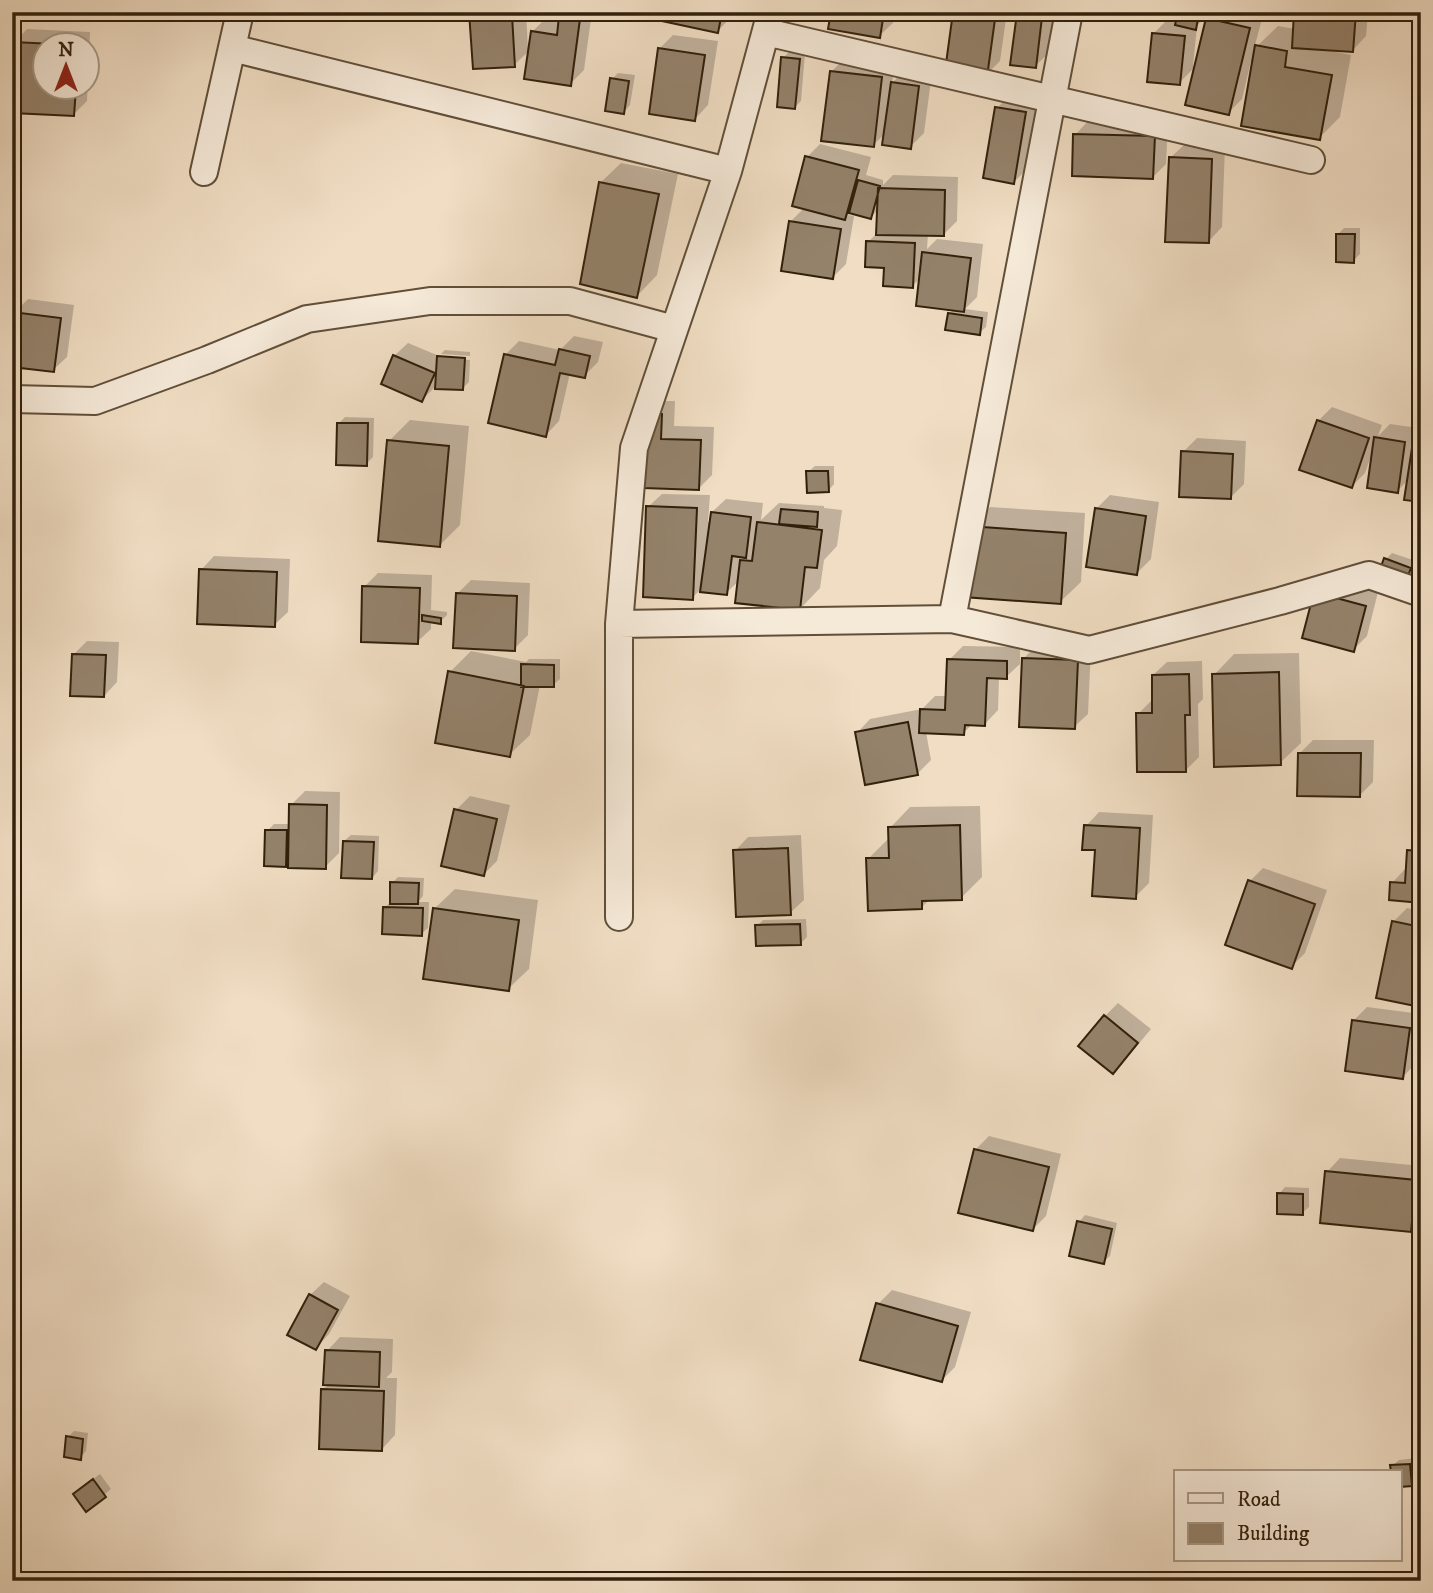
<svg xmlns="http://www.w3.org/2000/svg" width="1433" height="1593" viewBox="0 0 1433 1593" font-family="'IM FELL DW Pica',serif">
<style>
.shadow{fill:#0003;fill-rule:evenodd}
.building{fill:#94826b;stroke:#31200b;stroke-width:2}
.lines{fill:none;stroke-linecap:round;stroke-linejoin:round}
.minor-casing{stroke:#614f39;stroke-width:30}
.minor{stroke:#f5e9d8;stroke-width:26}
</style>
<rect width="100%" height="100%" fill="#f0ddc3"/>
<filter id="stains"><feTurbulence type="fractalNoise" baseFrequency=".00286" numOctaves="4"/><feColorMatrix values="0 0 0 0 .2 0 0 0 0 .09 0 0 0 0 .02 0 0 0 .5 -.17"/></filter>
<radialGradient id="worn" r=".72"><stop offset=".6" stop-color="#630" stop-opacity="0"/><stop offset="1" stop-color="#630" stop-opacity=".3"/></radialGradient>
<!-- shadow -->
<path class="shadow" d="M 471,12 L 526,12 L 528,50 L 530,50 L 532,32 L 546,18 L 561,20 L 561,17 L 566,12 L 592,12 L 584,70 L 570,84 L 530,50 L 514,65 Z
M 661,12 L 732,12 L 731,17 L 718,31 Z
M 833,12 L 894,12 L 893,23 L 879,36 Z
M 955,12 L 1007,12 L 1000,61 L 986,75 Z
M 1020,12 L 1054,12 L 1049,53 L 1035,66 L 1018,14 Z
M 1179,12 L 1203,12 L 1201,21 L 1197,26 L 1193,66 L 1196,67 L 1207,19 L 1213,12 L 1251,12 L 1263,15 L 1254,49 L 1278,26 L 1295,29 L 1296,12 L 1368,12 L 1366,36 L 1353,50 L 1332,49 L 1331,51 L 1351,55 L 1340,117 L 1319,138 L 1254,62 L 1251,61 L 1242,99 L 1228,113 L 1195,67 L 1179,83 L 1153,34 L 1167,20 L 1178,21 Z
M 27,29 L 90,32 L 87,101 L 74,114 L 12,112 L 14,43 ZM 46,46 L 88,46 L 88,88 L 46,88 Z
M 673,35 L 718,41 L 708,105 L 695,119 L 659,49 Z
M 789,52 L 805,53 L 801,101 L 795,107 L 783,58 Z
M 845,58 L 895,64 L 892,83 L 906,69 L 932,73 L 924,133 L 910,147 L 886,133 L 873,145 L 831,72 Z
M 618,73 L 635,75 L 630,105 L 624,112 L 612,79 Z
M 1011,94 L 1039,99 L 1028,168 L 1014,182 L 997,108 Z
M 1088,121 L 1168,123 L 1166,164 L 1153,177 L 1075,135 Z
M 820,144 L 871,157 L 866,175 L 883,180 L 883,185 L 893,175 L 958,177 L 957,221 L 943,235 L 928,234 L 927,249 L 937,239 L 983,244 L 977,297 L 965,309 L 988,312 L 986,327 L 979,333 L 950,313 L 954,309 L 921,278 L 912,286 L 886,266 L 868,242 L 878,232 L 879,209 L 871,217 L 851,211 L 848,215 L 854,216 L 846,264 L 833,277 L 790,222 L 804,208 L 807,157 Z
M 1184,145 L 1225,146 L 1222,227 L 1209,241 L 1170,158 Z
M 621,163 L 678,174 L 657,275 L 637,296 L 600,183 Z
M 1344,228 L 1360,228 L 1360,254 L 1353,261 L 1338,234 Z
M 28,299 L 74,305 L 67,357 L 53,370 L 14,313 Z
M 574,336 L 603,342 L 598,362 L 584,376 L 570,373 L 559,421 L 546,435 L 506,354 L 519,341 L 560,350 Z
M 408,343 L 444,358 L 470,360 L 469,382 L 463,388 L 435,387 L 422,400 L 394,356 Z
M 445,350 L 470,352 L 470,356 L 441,354 Z
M 648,401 L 675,401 L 674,426 L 714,427 L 712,475 L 699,488 L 646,487 Z
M 1332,407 L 1382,425 L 1378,436 L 1390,424 L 1418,428 L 1415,448 L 1421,442 L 1421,500 L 1409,479 L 1397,491 L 1372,453 L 1365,473 L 1352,486 L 1318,421 Z
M 345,417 L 374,418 L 373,457 L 366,464 L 338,424 Z
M 410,420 L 469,426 L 460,525 L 439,546 L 389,441 Z
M 1197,438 L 1246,441 L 1244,484 L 1231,497 L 1183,452 Z
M 815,466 L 834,466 L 834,484 L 828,491 L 808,472 Z
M 662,494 L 710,495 L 708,522 L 711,522 L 712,512 L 726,499 L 763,503 L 761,520 L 779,503 L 824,506 L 824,508 L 842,510 L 837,546 L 824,560 L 820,588 L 800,609 L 740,580 L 726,593 L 700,590 L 692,598 L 648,507 Z
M 1110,495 L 1159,502 L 1151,559 L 1137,573 L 1096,509 Z
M 990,507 L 1085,513 L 1081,582 L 1060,602 L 970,527 Z
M 1392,553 L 1416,561 L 1408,582 L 1386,559 Z
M 214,556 L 290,559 L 288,612 L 274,625 L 201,570 Z
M 378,573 L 432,575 L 431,610 L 447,612 L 447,615 L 440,622 L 431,621 L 431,629 L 417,642 L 364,587 Z
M 471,580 L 530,583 L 528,635 L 514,649 L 457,594 Z
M 1329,580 L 1378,592 L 1367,636 L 1353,650 Z
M 87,641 L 119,642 L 117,682 L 104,696 L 74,654 Z
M 1037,645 L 1091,647 L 1088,714 L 1074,727 L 1024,658 Z
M 963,646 L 1020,647 L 1020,664 L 1006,677 L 999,677 L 998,710 L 985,724 L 973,724 L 963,733 L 926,732 L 931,760 L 917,774 L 857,733 L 870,719 L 922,709 L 935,696 L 948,696 L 949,660 Z
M 471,651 L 526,662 L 529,659 L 560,659 L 560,679 L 553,685 L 540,685 L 530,735 L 509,755 L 450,672 Z
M 1299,653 L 1301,743 L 1280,763 L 1214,675 L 1234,654 Z
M 1202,661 L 1203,699 L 1198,704 L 1199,757 L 1185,771 L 1138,714 L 1152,700 L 1154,700 L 1153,675 L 1167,662 Z
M 1313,740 L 1374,740 L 1373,782 L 1359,796 L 1300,753 Z
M 305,791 L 340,792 L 339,853 L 325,867 L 290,861 L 286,865 L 267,831 L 274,824 L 290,824 L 291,805 Z
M 470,796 L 510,805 L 497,861 L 483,875 L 456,810 Z
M 980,806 L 982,877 L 961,898 L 930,899 L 921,908 L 868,859 L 889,838 L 890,828 L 910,807 Z
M 1099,812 L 1153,815 L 1149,883 L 1135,897 L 1096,849 L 1086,826 Z
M 351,835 L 379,836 L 378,871 L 372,878 L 344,841 Z
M 801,835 L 804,900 L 790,913 L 735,851 L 748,837 Z
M 1421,839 L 1421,901 L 1392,883 L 1405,869 L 1407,869 L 1409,851 Z
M 1263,868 L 1327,890 L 1305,953 L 1291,967 L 1250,881 Z
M 398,877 L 424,878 L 423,896 L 418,902 L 429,902 L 428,928 L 421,934 L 385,907 L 392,901 L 392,883 Z
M 455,889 L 538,900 L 529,969 L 508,989 L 434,909 Z
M 1407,908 L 1421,911 L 1421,1003 L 1419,1005 L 1393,922 Z
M 806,919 L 807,937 L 801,943 L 757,926 L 763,920 Z
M 1118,1003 L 1151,1029 L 1127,1058 L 1113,1071 L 1105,1016 Z
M 1367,1007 L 1421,1014 L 1421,1030 L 1416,1063 L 1403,1077 L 1353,1021 Z
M 989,1136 L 1061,1154 L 1046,1216 L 1033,1229 L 975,1150 Z
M 1340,1158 L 1421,1166 L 1421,1220 L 1411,1230 L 1327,1172 Z
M 1285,1187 L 1309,1188 L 1309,1207 L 1302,1213 L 1279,1194 Z
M 1085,1215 L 1117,1223 L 1110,1256 L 1103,1262 L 1079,1222 Z
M 324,1282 L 350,1296 L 329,1334 L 316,1348 L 310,1295 Z
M 892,1290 L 971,1312 L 955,1367 L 942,1380 L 878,1304 Z
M 340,1337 L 393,1339 L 392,1372 L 386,1378 L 397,1378 L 395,1435 L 382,1449 L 322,1390 L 329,1384 L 327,1351 Z
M 74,1431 L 88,1433 L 86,1451 L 80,1458 L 68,1437 Z
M 1416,1458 L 1418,1478 L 1412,1484 L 1400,1485 L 1400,1472 L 1393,1472 L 1392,1466 L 1399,1460 Z
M 100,1474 L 111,1489 L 86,1510 L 81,1488 Z"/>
<!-- building -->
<path class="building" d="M 469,12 L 555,12 L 555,13 L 512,15 L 515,67 L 473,69 Z
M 659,12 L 722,12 L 718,33 L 657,20 Z
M 831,12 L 884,12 L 880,38 L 828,29 Z
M 953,12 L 996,12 L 987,77 L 945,71 Z
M 1108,12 L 1156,12 L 1155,19 L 1108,15 Z
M 1178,12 L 1199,12 L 1196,30 L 1175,25 Z
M 1294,12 L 1356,12 L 1353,52 L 1292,48 Z
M 1017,13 L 1042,17 L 1036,68 L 1010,65 Z
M 559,16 L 580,19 L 571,86 L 524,79 L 531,31 L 557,35 Z
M 1206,18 L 1250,28 L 1229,115 L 1185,105 Z
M 1152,33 L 1185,36 L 1180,85 L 1147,82 Z
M 12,42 L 77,45 L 46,46 L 46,88 L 76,88 L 74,116 L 12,113 Z
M 1255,45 L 1287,51 L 1285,67 L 1332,75 L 1320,140 L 1241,126 Z
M 658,48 L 705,55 L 695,121 L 649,114 Z
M 781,57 L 800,59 L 795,109 L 777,107 Z
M 830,71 L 882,77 L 874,147 L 821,141 Z
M 610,78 L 629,81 L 624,114 L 605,111 Z
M 891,82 L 919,86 L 911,149 L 882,145 Z
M 995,107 L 1026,112 L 1014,184 L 983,178 Z
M 1073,134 L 1155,136 L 1153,179 L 1072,176 Z
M 805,156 L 859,170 L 845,220 L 792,206 Z
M 1169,157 L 1212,159 L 1209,243 L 1165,242 Z
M 858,180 L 880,186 L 871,219 L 849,213 Z
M 599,182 L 659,194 L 637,298 L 580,284 Z
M 878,188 L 945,190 L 944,236 L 876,235 Z
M 789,221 L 841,229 L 833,279 L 781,271 Z
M 1336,234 L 1355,234 L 1354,263 L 1336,262 Z
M 866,241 L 915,243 L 913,288 L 883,286 L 884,268 L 865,267 Z
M 922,252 L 971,258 L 964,312 L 916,306 Z
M 12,312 L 61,318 L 54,372 L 12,367 Z
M 948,313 L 982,318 L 980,335 L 945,330 Z
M 559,349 L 590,356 L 585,378 L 560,373 L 546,437 L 488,423 L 504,354 L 555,365 Z
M 393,355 L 435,373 L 422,402 L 381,384 Z
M 437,356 L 465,358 L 463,390 L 435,389 Z
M 633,414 L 662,414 L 661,439 L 701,440 L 699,490 L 644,488 L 645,447 Z
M 1317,420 L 1369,438 L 1352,488 L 1299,470 Z
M 337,423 L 368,423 L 367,466 L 336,465 Z
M 1374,437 L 1405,442 L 1398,493 L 1367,488 Z
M 387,440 L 449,446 L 440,547 L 378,541 Z
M 1412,448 L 1421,449 L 1421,502 L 1404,500 Z
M 1181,451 L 1233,454 L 1231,499 L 1179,497 Z
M 806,471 L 828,471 L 829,492 L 807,493 Z
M 646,506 L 697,508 L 693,600 L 643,597 Z
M 1095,508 L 1146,516 L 1137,575 L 1086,567 Z
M 781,509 L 818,512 L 817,527 L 779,524 Z
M 711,512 L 751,517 L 746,558 L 732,556 L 727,595 L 700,592 Z
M 757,522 L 822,530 L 817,568 L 805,567 L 800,610 L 735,603 L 740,560 L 752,561 Z
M 968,526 L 1066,533 L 1061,604 L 963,597 Z
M 1384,558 L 1411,568 L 1402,591 L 1376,581 Z
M 199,569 L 277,572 L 275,627 L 197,624 Z
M 362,586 L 420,588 L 418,644 L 361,642 Z
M 1314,592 L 1366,606 L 1354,652 L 1302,638 Z
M 456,593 L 517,596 L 515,651 L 453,648 Z
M 422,615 L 441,618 L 441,624 L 422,621 Z
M 72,654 L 106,655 L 104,697 L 70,696 Z
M 1022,658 L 1078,660 L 1075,729 L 1019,727 Z
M 947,659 L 1007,661 L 1007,679 L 987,678 L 985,726 L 965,725 L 964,735 L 919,733 L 920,709 L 945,710 Z
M 521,664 L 554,665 L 554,687 L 521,687 Z
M 448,671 L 524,686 L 510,757 L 435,743 Z
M 1279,672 L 1281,765 L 1214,767 L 1212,674 Z
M 1189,674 L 1190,715 L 1185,715 L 1186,772 L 1137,772 L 1136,713 L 1152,713 L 1152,675 Z
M 908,722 L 918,775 L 865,785 L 855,732 Z
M 1298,753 L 1361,753 L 1360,797 L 1297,796 Z
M 289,804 L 327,805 L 326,869 L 288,868 Z
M 454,809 L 497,819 L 484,876 L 441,866 Z
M 960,825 L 962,900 L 922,901 L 922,909 L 868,911 L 866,858 L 889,858 L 888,827 Z
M 1084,825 L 1140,828 L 1136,899 L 1092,896 L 1095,850 L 1082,850 Z
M 265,830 L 287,830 L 286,867 L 264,866 Z
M 343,841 L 374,842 L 372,879 L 341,878 Z
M 788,848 L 791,915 L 736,917 L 733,850 Z
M 1407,850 L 1421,851 L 1421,903 L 1389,900 L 1390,882 L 1405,883 Z
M 1248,880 L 1315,904 L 1292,969 L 1225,945 Z
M 390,882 L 419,883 L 418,904 L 390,904 Z
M 383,907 L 423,908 L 422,936 L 382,934 Z
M 433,908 L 519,920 L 509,991 L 423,979 Z
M 1392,921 L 1421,927 L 1420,1007 L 1376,998 Z
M 800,924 L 801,945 L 756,946 L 755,925 Z
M 1104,1015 L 1138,1043 L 1113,1074 L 1078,1046 Z
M 1352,1020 L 1410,1028 L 1403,1079 L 1345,1071 Z
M 974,1149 L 1049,1167 L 1033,1231 L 958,1213 Z
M 1325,1171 L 1416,1180 L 1411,1232 L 1320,1223 Z
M 1277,1193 L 1303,1194 L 1303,1215 L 1277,1214 Z
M 1077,1221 L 1112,1229 L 1104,1264 L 1069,1256 Z
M 309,1294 L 338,1310 L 316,1350 L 287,1335 Z
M 876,1303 L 958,1326 L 942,1382 L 860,1360 Z
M 325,1350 L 380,1352 L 379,1387 L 323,1385 Z
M 321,1389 L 384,1391 L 382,1451 L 319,1449 Z
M 66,1436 L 83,1439 L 81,1460 L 64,1457 Z
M 1410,1464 L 1412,1486 L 1400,1487 L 1400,1472 L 1391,1472 L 1390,1465 Z
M 93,1479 L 106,1497 L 86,1512 L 73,1494 Z"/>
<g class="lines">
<defs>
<path id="minor" d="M 766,32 L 1311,160
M 232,48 L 728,171
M 204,172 L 240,12
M 12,399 L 95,401 L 207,360 L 307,319 L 430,301 L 570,301 L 674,329
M 952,619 L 1069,12
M 619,624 L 952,619 L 1089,650 L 1280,601 L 1369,575 L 1421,593
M 619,917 L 619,624 L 634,448 L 728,171 L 771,12"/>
</defs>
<!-- minor casing -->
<use href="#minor" class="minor-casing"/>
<!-- minor -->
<use href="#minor" class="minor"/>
</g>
<!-- margin -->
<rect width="1433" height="1593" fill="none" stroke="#f0ddc3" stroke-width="42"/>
<rect x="14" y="14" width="1405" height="1565" fill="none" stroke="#31200b" stroke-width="3.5"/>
<rect x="21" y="21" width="1391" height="1551" fill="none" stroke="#31200b" stroke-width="2"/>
<!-- legend -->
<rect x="1174" y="1470" width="228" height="91" fill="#f5e9d8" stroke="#a79986" stroke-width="2"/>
<rect x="1188" y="1493" width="35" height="10" fill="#f5e9d8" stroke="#a79986" stroke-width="2"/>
<text x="1237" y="1506" font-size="21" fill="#31200b">Road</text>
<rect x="1188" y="1523" width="35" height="21" fill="#94826b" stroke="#a79986" stroke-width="2"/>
<text x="1237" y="1540" font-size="21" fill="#31200b">Building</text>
<!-- north arrow -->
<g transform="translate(66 66)"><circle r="33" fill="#f5e9d8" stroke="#a79986" stroke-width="2"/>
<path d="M0-5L12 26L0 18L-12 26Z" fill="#8f2418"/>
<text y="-10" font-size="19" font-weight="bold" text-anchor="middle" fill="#31200b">N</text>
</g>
<rect width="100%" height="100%" filter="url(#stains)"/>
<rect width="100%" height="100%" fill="url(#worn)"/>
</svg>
